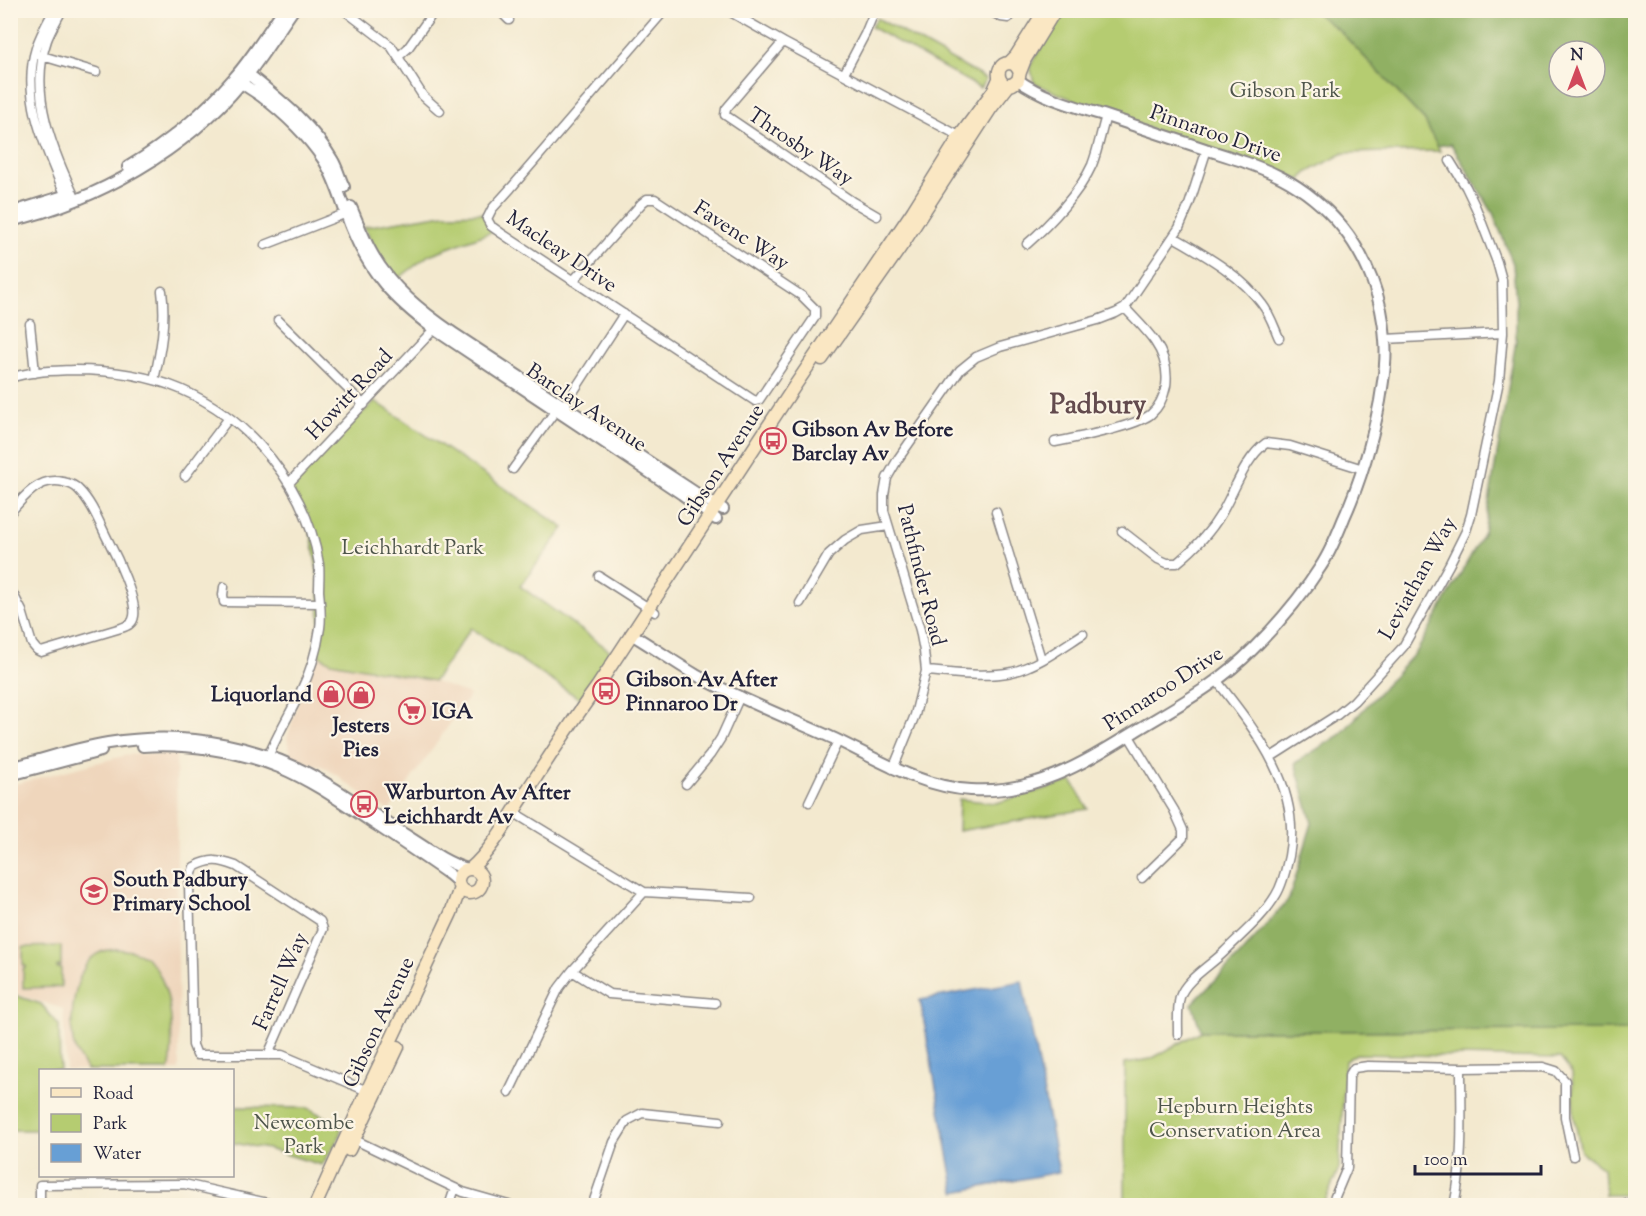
<svg xmlns="http://www.w3.org/2000/svg" width="1646" height="1216" viewBox="0 0 1646 1216" font-family="'Sorts Mill Goudy',serif">
<style>
.built{fill:#efd6bc}
.green{fill:#b5cc71;stroke:#6c7756;stroke-width:1.5}
.forest{fill:#90b063;stroke:#59694f;stroke-width:1.5;fill-rule:evenodd}
.water{fill:#679fd5;stroke:#446088;stroke-width:1.5}
.lines{fill:none;stroke-linecap:round;stroke-linejoin:round}
.minor-casing{stroke:#8a8685;stroke-width:11}
.tertiary-casing{stroke:#8a8685;stroke-width:14}
.secondary-casing{stroke:#8a8685;stroke-width:15}
.minor{stroke:#fff;stroke-width:8}
.tertiary{stroke:#fff;stroke-width:10}
.secondary{stroke:#fae7c3;stroke-width:12}
.labels{text-anchor:middle;stroke-width:4.5;stroke-linejoin:round;paint-order:stroke}
.park-label{font-size:21px;fill:#4e554b;stroke:#fcf5e5}
.street-label{font-size:21px;fill:#22223b;stroke:#fcf5e5}
.poi-label{font-size:21px;font-weight:bold;fill:#22223b;stroke:#fcf5e5;text-anchor:start}
.district-label{font-size:27px;font-weight:bold;fill:#634b4e;stroke:#fcf5e5}
</style>
<rect width="100%" height="100%" fill="#fcf5e5"/>
<filter id="ink" filterUnits="userSpaceOnUse"><feTurbulence type="fractalNoise" baseFrequency=".0167" numOctaves="2"/><feDisplacementMap in="SourceGraphic" scale="12" xChannelSelector="R" yChannelSelector="G"/><feConvolveMatrix kernelMatrix="1 2 1 2 8 2 1 2 1" color-interpolation-filters="sRGB"/></filter>
<filter id="wash" filterUnits="userSpaceOnUse"><feTurbulence type="fractalNoise" baseFrequency=".008" numOctaves="4" result="noise"/><feDisplacementMap in="SourceGraphic" scale="24" xChannelSelector="R" yChannelSelector="G"/><feGaussianBlur stdDeviation="1.35" result="paint"/><feColorMatrix in="noise" values="0 0 0 0 0 0 0 0 0 0 0 0 0 0 0 0 0 1.4 0 .05"/><feComposite in="paint" operator="in"/></filter>
<g filter="url(#wash)">
<rect width="100%" height="100%" fill="#f3e9cf"/>
<!-- built -->
<path class="built" d="M 314,653 L 331,662 L 434,681 L 470,695 L 389,811 L 342,780 L 339,776 L 321,766 L 313,765 L 291,755 L 287,738 Z
M 131,754 L 176,755 L 179,1070 L 66,1070 L 63,1009 L 11,992 L 11,785 Z"/>
<!-- green -->
<path class="green" d="M 1063,11 L 1313,11 L 1340,31 L 1425,121 L 1440,151 L 1344,153 L 1306,173 L 1301,180 C 1211,150 1120,122 1034,83 L 1030,66 Z
M 877,18 L 986,79 L 980,88 L 871,27 Z
M 484,213 L 497,230 L 429,255 L 394,282 L 382,264 L 364,227 L 444,214 Z
M 375,401 L 564,528 L 520,586 L 612,652 L 580,699 L 471,628 L 434,681 L 331,662 L 314,653 L 320,626 L 319,584 L 312,538 L 289,483 Z
M 1072,781 L 1088,809 L 958,831 L 959,799 L 996,803 Z
M 61,946 L 61,966 L 57,966 L 57,968 L 61,968 L 61,987 L 23,988 L 23,969 L 26,968 L 26,966 L 23,966 L 23,947 Z
M 115,949 C 128,950 140,951 150,961 C 160,971 167,991 169,1004 C 172,1019 173,1057 169,1070 L 87,1070 C 82,1063 77,1055 74,1046 C 68,1022 74,962 101,952 C 105,950 111,950 115,949 Z
M 11,994 L 41,1004 L 59,1025 L 60,1070 L 40,1070 L 40,1130 L 11,1130 Z
M 1635,1030 L 1635,1195 L 1605,1195 L 1603,1168 L 1581,1152 L 1574,1117 L 1572,1073 L 1560,1058 L 1356,1054 L 1345,1061 L 1339,1169 L 1323,1205 L 1125,1206 L 1125,1063 L 1151,1059 L 1201,1031 Z
M 233,1107 L 308,1108 L 342,1126 L 339,1138 L 322,1165 L 268,1149 L 233,1143 Z"/>
<!-- forest -->
<path class="forest" d="M 1313,11 L 1635,11 L 1635,1030 L 1201,1031 L 1192,1004 L 1239,956 L 1289,899 L 1312,823 L 1295,763 L 1341,734 L 1417,651 L 1484,532 L 1516,340 L 1516,303 L 1513,264 L 1493,213 L 1451,144 L 1437,146 L 1425,121 L 1340,31 ZM 1559,51 L 1595,51 L 1595,87 L 1559,87 Z"/>
<!-- water -->
<path class="water" d="M 1022,981 L 1059,1172 L 955,1192 L 920,1000 Z"/>
</g>
<g filter="url(#ink)">
<g class="lines">
<defs>
<path id="minor" d="M 54,10 C 47,23 40,35 36,48 C 20,99 48,153 67,199
M 62,10 C 57,20 51,29 47,40 C 28,94 53,150 76,200
M 344,10 L 391,46 L 423,96 L 440,111
M 499,10 L 509,20
M 727,10 L 783,42 L 963,138
M 988,10 L 1001,17 L 1008,18 L 1018,10
M 783,42 L 726,109 L 725,115 L 853,202 L 877,216
M 39,55 L 96,72
M 398,57 L 408,48 L 435,10
M 844,74 L 865,34 L 875,10
M 1450,161 L 1466,187 L 1476,208 L 1497,262 L 1502,280 L 1503,333
M 1174,237 C 1206,256 1240,274 1262,304 C 1270,314 1274,327 1279,338
M 1027,244 C 1049,225 1080,192 1092,165 C 1098,150 1101,132 1106,116
M 265,245 L 352,211
M 573,281 L 642,203 L 647,199 L 655,199 L 802,296 L 815,309 L 815,317 L 759,400 L 755,401 C 670,345 585,289 501,233 L 491,226 L 487,219 L 492,209 L 511,188 L 665,10
M 278,320 L 364,405
M 30,324 L 35,373
M 10,378 C 30,371 53,371 74,370 C 110,370 147,375 180,389 C 251,419 307,488 319,564 C 320,573 319,582 319,591 C 320,603 322,616 320,628 C 317,650 310,673 300,693 C 289,716 275,738 266,762
M 154,380 C 161,350 166,321 162,291
M 1055,442 C 1076,438 1137,426 1151,414 C 1159,407 1164,396 1166,386 C 1168,371 1164,355 1155,342 C 1147,330 1135,319 1125,308
M 513,469 L 556,410 L 564,406 L 624,314
M 185,476 L 229,418
M 289,483 L 437,326
M 996,512 L 1041,659
M 10,513 C 23,497 40,476 63,482 C 69,483 75,485 79,490 C 93,504 100,525 109,542 C 117,557 137,600 134,616 C 133,624 127,626 121,628 L 41,652 L 37,650 L 32,644 L 22,611 L 10,588
M 1122,531 L 1158,559 L 1167,563 L 1177,563 C 1194,549 1210,533 1221,514 C 1234,492 1245,458 1266,443 L 1290,446 L 1363,469
M 599,576 L 655,612
M 224,587 L 223,595 L 224,602 L 320,603
M 800,603 L 829,554 L 845,540 L 862,530 L 888,526
M 926,671 C 954,673 984,678 1012,672 C 1037,666 1061,648 1083,634
M 1129,736 L 1174,810 L 1183,830 L 1183,838 L 1142,878
M 1271,757 L 1337,715 L 1354,701 L 1403,647 L 1449,565 L 1466,531 L 1471,515 L 1499,381 L 1503,333 L 1385,339
M 893,769 L 915,715 L 926,671 L 924,651 L 920,630 L 884,511 L 884,495 L 887,478 L 898,459 L 960,370 L 976,357 L 1000,347 L 1098,320 L 1116,313 L 1125,308 L 1179,228 L 1189,205 L 1207,149
M 686,784 L 710,755 L 721,738 L 740,696
M 809,802 L 838,741
M 513,812 L 644,892 L 751,898
M 572,971 L 609,994 L 715,1003
M 1178,1034 C 1178,1022 1177,1009 1180,997 C 1185,980 1211,965 1224,952 C 1242,934 1263,917 1276,895 C 1283,884 1286,869 1289,856 C 1302,788 1256,731 1217,681
M 268,1055 L 323,929 L 320,921 L 236,866 C 219,860 211,858 194,867 L 189,884 L 193,1045 L 197,1055 L 282,1055 L 372,1093
M 509,1092 L 559,988 L 572,971 L 644,892
M 349,1137 L 463,1192 L 512,1206
M 40,1206 L 40,1185 L 184,1184 L 281,1206
M 449,1206 L 455,1188
M 592,1206 L 614,1142 L 627,1121 L 642,1113 L 720,1121
M 1331,1206 L 1347,1168 L 1349,1076 L 1354,1068 L 1368,1066 L 1461,1068 L 1543,1067 L 1556,1071 L 1565,1081 L 1565,1117 L 1573,1156
M 1454,1206 C 1464,1160 1461,1114 1461,1068
M 1622,1206 L 1636,1200"/>
<path id="tertiary" d="M 242,69 C 275,96 312,123 333,161 C 338,170 340,179 344,187
M 235,78 C 243,85 253,90 261,96 C 285,114 306,134 323,159 C 336,179 342,204 351,227 C 370,274 394,299 434,329 L 682,494 L 716,519
M 128,167 C 168,143 203,114 234,78 C 252,58 267,33 283,10
M 351,207 C 358,223 364,240 373,255 C 392,288 421,311 453,333 L 705,499 L 723,509
M 10,213 L 67,195
M 10,221 C 97,201 186,150 242,82 C 261,59 276,34 293,10
M 631,634 C 653,647 674,662 696,675 C 741,700 789,718 835,739 C 879,760 921,787 971,790 C 1034,794 1082,764 1134,732 C 1175,707 1219,684 1253,649 C 1278,624 1302,596 1321,566 C 1331,551 1337,535 1344,518 C 1361,480 1372,442 1380,401 C 1383,381 1387,361 1385,340 C 1383,300 1367,258 1342,227 C 1302,179 1262,167 1205,149 C 1171,138 1137,126 1103,115 C 1074,106 1043,98 1018,80
M 143,746 C 186,743 240,751 279,767 C 315,782 346,805 378,826 C 402,842 426,858 450,875 L 458,882
M 10,768 C 43,760 75,748 108,743 C 188,730 267,745 335,789 C 358,804 381,819 404,834 C 425,847 444,862 467,869
M 10,775 L 101,751"/>
<path id="secondary" d="M 1009,63 L 1016,56 L 1045,10
M 1020,72 C 1017,67 1015,63 1009,63 C 990,64 1000,98 1018,80 L 1020,72 L 1025,59 L 1055,10
M 822,359 L 904,242 L 991,108 L 1009,85
M 470,869 C 489,853 506,824 519,803 C 545,764 569,725 597,687 L 794,387 L 913,211 L 960,136 L 994,90 L 999,79
M458 881a12 12 0 1 1 24 0a12 12 0 1 1-24 0Z
M 349,1150 L 398,1047
M 315,1206 L 367,1091 L 451,913 L 460,888"/>
</defs>
<!-- minor casing -->
<use href="#minor" class="minor-casing"/>
<!-- tertiary casing -->
<use href="#tertiary" class="tertiary-casing"/>
<!-- secondary casing -->
<use href="#secondary" class="secondary-casing"/>
<!-- minor -->
<use href="#minor" class="minor"/>
<!-- tertiary -->
<use href="#tertiary" class="tertiary"/>
<!-- secondary -->
<use href="#secondary" class="secondary"/>
</g>
</g>
<!-- icons -->
<defs>
<symbol id="bus-ring" viewBox="-11 -11 22 22"><circle r="9.5" fill="#fcf5e5" stroke="#d1495b" stroke-width="1.5"/><path d="M-5-6H5V4H4V6H2V4H-2V6H-4V4H-5ZM-3.5-4V0h7V-4ZM-3.5 1.2v1.5H-2V1.2ZM2 1.2v1.5H3.5V1.2Z" fill="#d1495b"/></symbol>
<symbol id="shop-ring" viewBox="-11 -11 22 22"><circle r="9.5" fill="#fcf5e5" stroke="#d1495b" stroke-width="1.5"/><path d="M-5-2.5h2.3a2.7 3.5 0 0 1 5.4 0H5L5.5 6h-11ZM-1.5-2.5h3a1.5 2.3 0 0 0-3 0Z" fill="#d1495b"/></symbol>
<symbol id="supermarket-ring" viewBox="-11 -11 22 22"><circle r="9.5" fill="#fcf5e5" stroke="#d1495b" stroke-width="1.5"/><path d="M-6-5.5h2.5l.6 2H6L4.5 2H-2.5L-4.4-4H-6ZM-1.5 3.2a1.3 1.3 0 1 0 .1 0ZM3 3.2a1.3 1.3 0 1 0 .1 0Z" fill="#d1495b"/></symbol>
<symbol id="school-ring" viewBox="-11 -11 22 22"><circle r="9.5" fill="#fcf5e5" stroke="#d1495b" stroke-width="1.5"/><path d="M0-5L7-2L0 1L-7-2ZM-4 1L0 2.5L4 1V4Q0 6-4 4Z" fill="#d1495b"/></symbol>
</defs>
<g fill-rule="evenodd">
<use href="#bus-ring" x="758" y="426" width="30" height="30"/>
<use href="#bus-ring" x="591" y="676" width="30" height="30"/>
<use href="#shop-ring" x="316" y="679" width="30" height="30"/>
<use href="#shop-ring" x="346" y="680" width="30" height="30"/>
<use href="#supermarket-ring" x="397" y="696" width="30" height="30"/>
<use href="#bus-ring" x="349" y="789" width="30" height="30"/>
<use href="#school-ring" x="79" y="876" width="30" height="30"/>
</g>
<g class="labels">
<!-- park labels -->
<g class="park-label">
<text x="1285" y="97">Gibson Park</text>
<text x="413" y="554">Leichhardt Park</text>
<text x="1235" y="1113">Hepburn Heights<tspan x="1235" dy="24">Conservation Area</tspan></text>
<text x="304" y="1129">Newcombe<tspan x="304" dy="24">Park</tspan></text>
</g>
<!-- street labels -->
<g class="street-label">
<text transform="translate(1216 133) rotate(19)" y="7">Pinnaroo Drive</text>
<text transform="translate(801 146) rotate(34)" y="7">Throsby Way</text>
<text transform="translate(742 235) rotate(33)" y="7">Favenc Way</text>
<text transform="translate(562 251) rotate(34)" y="7">Macleay Drive</text>
<text transform="translate(349 394) rotate(-47)" y="7">Howitt Road</text>
<text transform="translate(587 407) rotate(34)" y="7">Barclay Avenue</text>
<text transform="translate(720 465) rotate(-57)" y="7">Gibson Avenue</text>
<text transform="translate(922 575) rotate(76)" y="7">Pathfinder Road</text>
<text transform="translate(1417 578) rotate(-61)" y="7">Leviathan Way</text>
<text transform="translate(1163 688) rotate(-33)" y="7">Pinnaroo Drive</text>
<text transform="translate(280 981) rotate(-66)" y="7">Farrell Way</text>
<text transform="translate(378 1022) rotate(-65)" y="7">Gibson Avenue</text>
</g>
<!-- poi labels -->
<g class="poi-label">
<text x="792" y="436">Gibson Av Before<tspan x="792" dy="24">Barclay Av</tspan></text>
<text x="626" y="686">Gibson Av After<tspan x="626" dy="24">Pinnaroo Dr</tspan></text>
<text x="312" y="701" text-anchor="end">Liquorland</text>
<text x="432" y="718">IGA</text>
<text x="361" y="732" text-anchor="middle">Jesters<tspan x="361" dy="24">Pies</tspan></text>
<text x="384" y="799">Warburton Av After<tspan x="384" dy="24">Leichhardt Av</tspan></text>
<text x="113" y="886">South Padbury<tspan x="113" dy="24">Primary School</tspan></text>
</g>
<!-- district labels -->
<g class="district-label">
<text x="1098" y="413">Padbury</text>
</g>
</g>
<!-- margin -->
<rect width="1646" height="1216" fill="none" stroke="#fcf5e5" stroke-width="36"/>
<!-- legend -->
<rect x="39" y="1069" width="195" height="108" fill="#fcf5e5" stroke="#a5a1a1" stroke-width="1.5"/>
<rect x="51" y="1088" width="30" height="9" fill="#fae7c3" stroke="#a5a1a1" stroke-width="1.5"/>
<text x="93" y="1099" font-size="18" fill="#22223b">Road</text>
<rect x="51" y="1114" width="30" height="18" fill="#b5cc71" stroke="#a5a1a1" stroke-width="1.5"/>
<text x="93" y="1129" font-size="18" fill="#22223b">Park</text>
<rect x="51" y="1144" width="30" height="18" fill="#679fd5" stroke="#a5a1a1" stroke-width="1.5"/>
<text x="93" y="1159" font-size="18" fill="#22223b">Water</text>
<!-- north arrow -->
<g transform="translate(1577 69)"><circle r="28" fill="#fcf5e5" stroke="#a5a1a1" stroke-width="1.5"/>
<path d="M0-4.5L10 22L0 15L-10 22Z" fill="#d1495b"/>
<text y="-9" font-size="16" font-weight="bold" text-anchor="middle" fill="#22223b">N</text>
</g>
<!-- scale -->
<path d="M1415 1165v9h126v-9" fill="none" stroke="#22223b" stroke-width="3"/>
<text x="1424" y="1165" font-size="18" fill="#22223b" stroke="#fcf5e5" stroke-width="4.5" paint-order="stroke">100 m</text>
</svg>
